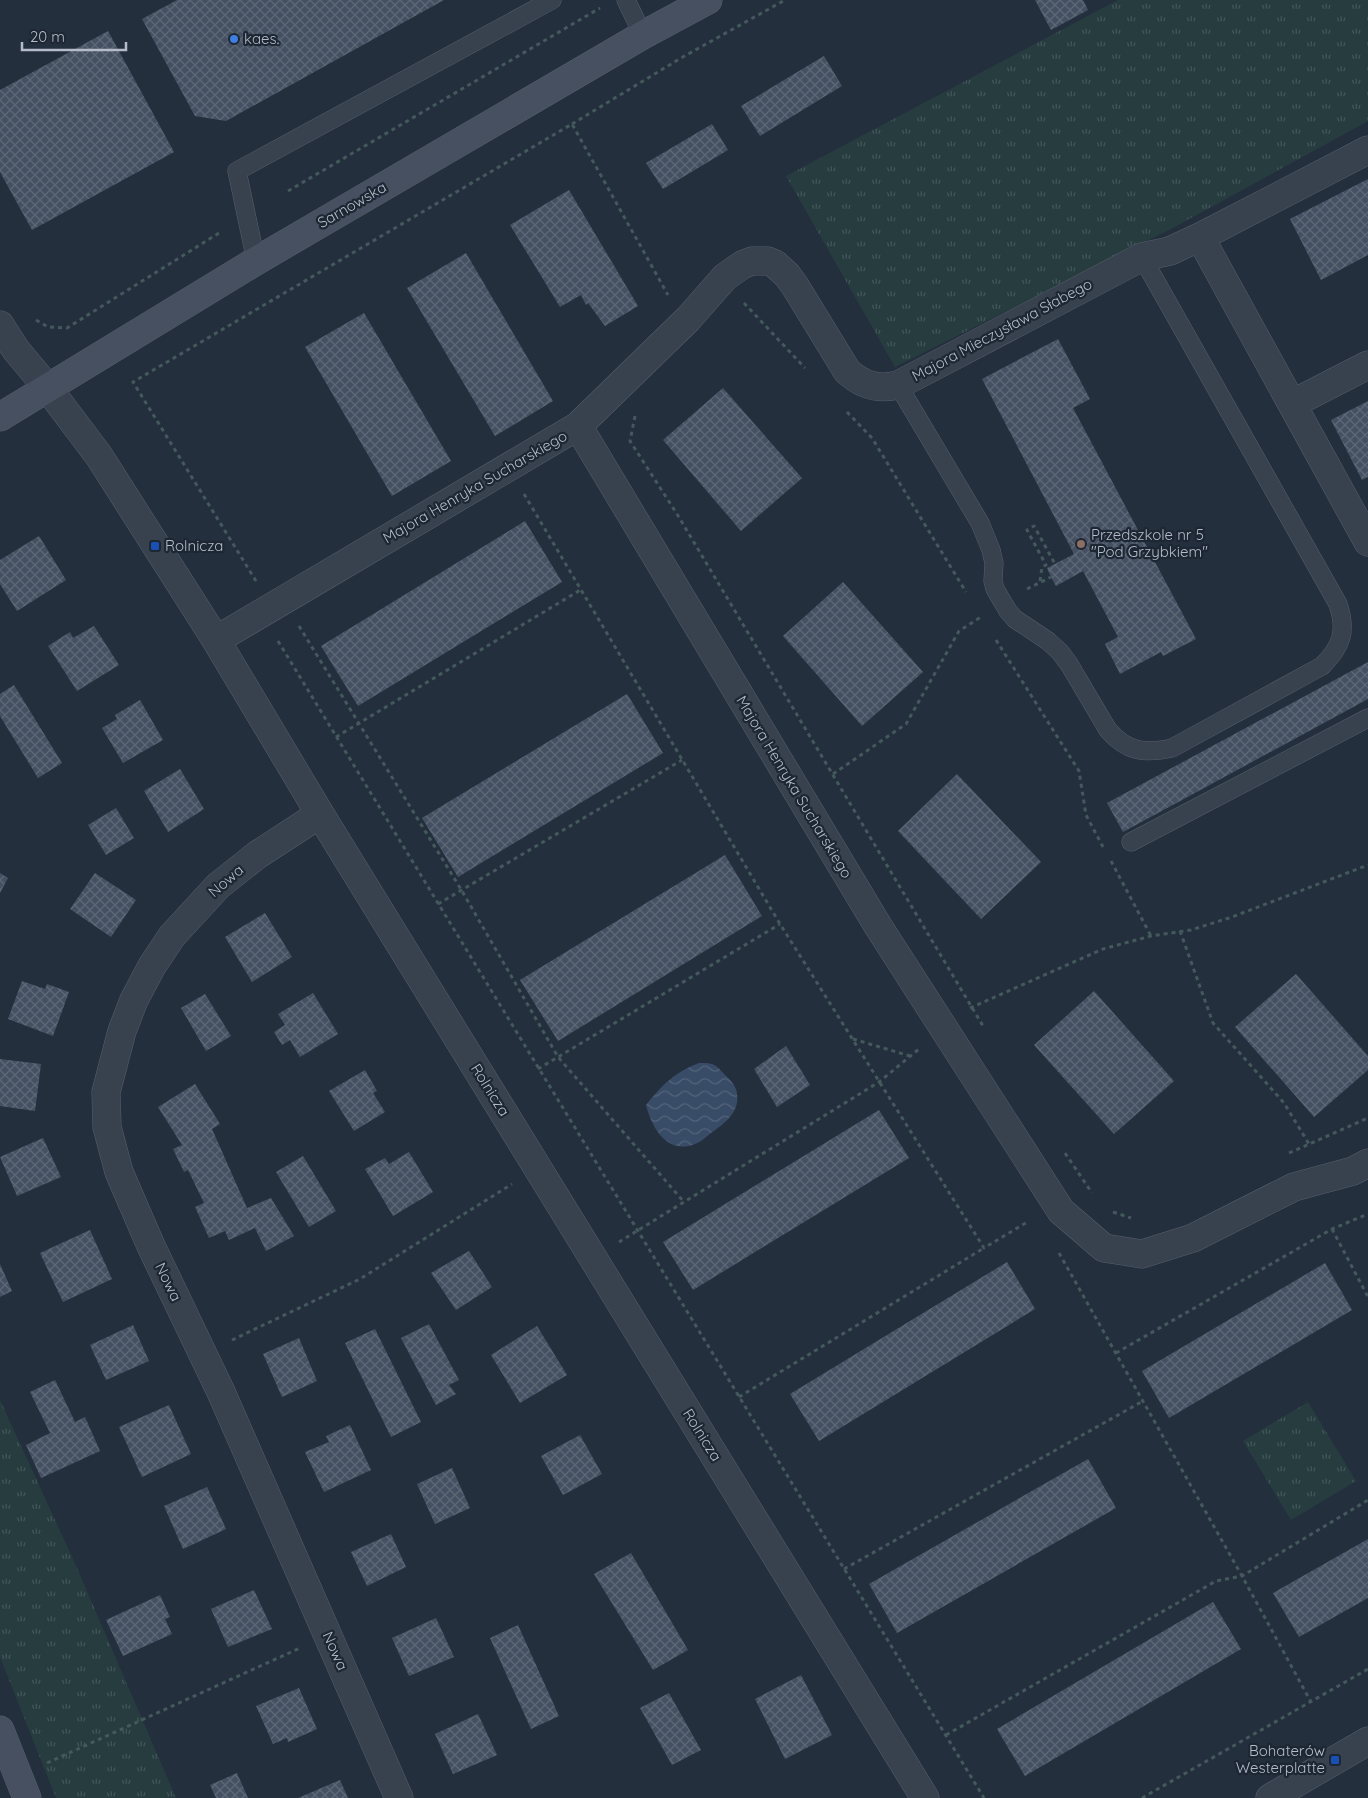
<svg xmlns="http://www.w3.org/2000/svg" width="1368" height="1798" viewBox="0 0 1368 1798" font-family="Quicksand,sans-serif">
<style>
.grass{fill:url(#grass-tufts)}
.water{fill:url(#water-waves)}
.building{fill:url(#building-cross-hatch)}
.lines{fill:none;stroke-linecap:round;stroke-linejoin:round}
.service-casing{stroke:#565f6c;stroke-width:19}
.minor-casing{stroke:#565f6c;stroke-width:29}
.secondary-casing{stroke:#565f6c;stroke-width:29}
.path{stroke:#44595c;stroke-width:3;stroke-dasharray:4 4;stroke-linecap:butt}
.service{stroke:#38414e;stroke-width:18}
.minor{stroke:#38414e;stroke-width:28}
.secondary{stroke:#465061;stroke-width:28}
.shop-dot{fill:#3f7fe0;stroke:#1d2633;stroke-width:2}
.education-dot{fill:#8d6e63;stroke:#1d2633;stroke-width:2}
.transit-dot{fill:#1a4fb4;stroke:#1d2633;stroke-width:2}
.labels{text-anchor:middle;stroke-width:4.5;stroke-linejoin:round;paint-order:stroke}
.poi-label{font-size:15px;fill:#b4bcc9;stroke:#1d2633;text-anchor:start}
.street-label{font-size:15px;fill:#b4bcc9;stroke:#1d2633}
</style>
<defs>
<pattern id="grass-tufts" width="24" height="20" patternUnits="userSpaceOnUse" patternTransform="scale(1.25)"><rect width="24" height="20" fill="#263c3f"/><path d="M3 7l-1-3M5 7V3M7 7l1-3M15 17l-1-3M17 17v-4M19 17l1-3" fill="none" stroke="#435659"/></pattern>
<pattern id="water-waves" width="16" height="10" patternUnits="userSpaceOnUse" patternTransform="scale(1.25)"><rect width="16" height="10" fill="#394c67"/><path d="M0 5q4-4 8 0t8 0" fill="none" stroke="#53647b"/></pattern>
<pattern id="building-cross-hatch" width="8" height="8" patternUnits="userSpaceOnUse" patternTransform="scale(1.25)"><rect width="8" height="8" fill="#455162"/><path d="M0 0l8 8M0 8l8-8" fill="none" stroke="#5d6877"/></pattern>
</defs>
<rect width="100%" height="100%" fill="#242f3e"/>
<!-- grass -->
<path class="grass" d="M 1118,0 L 1368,0 L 1368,121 L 1171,229 L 895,367 L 786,176 Z
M 0,1400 L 77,1568 L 176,1798 L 56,1798 L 0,1657 Z
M 1308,1402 L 1356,1481 L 1291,1520 L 1243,1441 Z"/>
<!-- water -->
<path class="water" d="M 699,1063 C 714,1063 715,1064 725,1075 C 730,1079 737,1087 737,1094 C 740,1112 724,1124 711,1133 C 706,1137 701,1142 695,1144 C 667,1155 652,1128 646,1105 C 662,1085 675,1072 699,1063 Z"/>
<!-- building -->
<path class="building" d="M 177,0 L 444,0 L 226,121 L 195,116 L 142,19 Z
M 1035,0 L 1083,0 L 1088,10 L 1051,30 Z
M 108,31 L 174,152 L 32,230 L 0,172 L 0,90 Z
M 824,56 L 842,86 L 760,136 L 741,106 Z
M 712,124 L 728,150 L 663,189 L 646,163 Z
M 1368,179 L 1368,255 L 1321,280 L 1290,219 Z
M 569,190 L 638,306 L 605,326 L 588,303 L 586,305 L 581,295 L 560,307 L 510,225 Z
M 466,253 L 553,401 L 495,436 L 407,288 Z
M 364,313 L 451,461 L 392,496 L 305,347 Z
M 1058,339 L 1090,399 L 1073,408 L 1196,639 L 1163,656 L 1161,652 L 1120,674 L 1105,644 L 1118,637 L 1083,571 L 1056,586 L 1051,577 L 1047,568 L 1074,554 L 982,379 Z
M 723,388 L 802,478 L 741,531 L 663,440 Z
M 1368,401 L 1368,477 L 1362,480 L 1331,420 Z
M 525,521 L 562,582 L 358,706 L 321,646 Z
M 39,536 L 66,580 L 17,611 L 0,584 L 0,560 Z
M 843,582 L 923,672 L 862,726 L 783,636 Z
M 94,626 L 119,665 L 77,691 L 48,646 L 70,632 L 73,638 Z
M 1368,662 L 1368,699 L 1123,832 L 1107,803 Z
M 14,685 L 62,763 L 38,778 L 0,716 L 0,694 Z
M 627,694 L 663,753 L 458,877 L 422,818 Z
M 140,700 L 163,740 L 123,763 L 102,728 L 117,719 L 115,715 Z
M 180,769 L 204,809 L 168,832 L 144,791 Z
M 957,774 L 1041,862 L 981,919 L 898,831 Z
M 116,808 L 134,838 L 106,855 L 88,825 Z
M 725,855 L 762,916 L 558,1041 L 520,980 Z
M 0,873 L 8,878 L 0,893 Z
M 95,873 L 136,900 L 111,937 L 70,909 Z
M 265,913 L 292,957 L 252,982 L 225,937 Z
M 1296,974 L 1368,1056 L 1368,1070 L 1314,1117 L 1235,1027 Z
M 22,981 L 45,989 L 47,984 L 69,992 L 53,1036 L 8,1019 Z
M 1094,991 L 1174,1081 L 1114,1134 L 1034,1045 Z
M 313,993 L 338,1034 L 300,1057 L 290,1040 L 282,1045 L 274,1032 L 285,1025 L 278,1014 Z
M 205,994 L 231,1036 L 206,1051 L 181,1008 Z
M 786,1046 L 810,1085 L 777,1107 L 754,1069 Z
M 0,1059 L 41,1064 L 35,1111 L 0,1106 Z
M 365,1070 L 377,1091 L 373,1093 L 385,1112 L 354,1131 L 329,1091 Z
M 195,1084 L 220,1124 L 212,1129 L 247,1208 L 271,1198 L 294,1236 L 266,1251 L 255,1228 L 229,1240 L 225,1231 L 209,1238 L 195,1207 L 204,1203 L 188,1170 L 184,1172 L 173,1149 L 182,1145 L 158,1107 Z
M 879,1110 L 909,1158 L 693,1290 L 663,1242 Z
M 43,1138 L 61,1177 L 17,1196 L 0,1157 Z
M 409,1152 L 433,1192 L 393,1216 L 365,1169 L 385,1158 L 389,1164 Z
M 303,1156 L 336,1211 L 309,1227 L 276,1172 Z
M 90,1230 L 112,1279 L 63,1302 L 40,1253 Z
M 469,1251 L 492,1287 L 456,1310 L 431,1273 Z
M 1007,1262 L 1035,1309 L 819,1441 L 790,1394 Z
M 1325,1263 L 1352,1310 L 1169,1418 L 1142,1371 Z
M 0,1264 L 12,1291 L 0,1297 Z
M 429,1324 L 459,1380 L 449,1385 L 456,1394 L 436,1405 L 401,1338 Z
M 133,1325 L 149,1361 L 106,1380 L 90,1345 Z
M 537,1326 L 567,1375 L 520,1403 L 491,1355 Z
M 375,1329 L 421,1422 L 391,1437 L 345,1343 Z
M 299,1338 L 317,1381 L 282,1397 L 263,1354 Z
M 55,1380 L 75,1422 L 85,1417 L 100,1451 L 41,1478 L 26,1445 L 50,1433 L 30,1392 Z
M 169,1405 L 191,1454 L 142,1477 L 119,1427 Z
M 350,1425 L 371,1470 L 324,1492 L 305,1452 L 329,1442 L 326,1436 Z
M 580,1435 L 602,1474 L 563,1495 L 541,1456 Z
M 1088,1459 L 1116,1508 L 897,1633 L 869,1584 Z
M 452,1468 L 470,1508 L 435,1524 L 417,1484 Z
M 207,1487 L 226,1529 L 183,1549 L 164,1506 Z
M 391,1534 L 406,1567 L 367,1586 L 351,1552 Z
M 1368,1539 L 1368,1598 L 1299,1637 L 1273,1593 Z
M 631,1553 L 688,1650 L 653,1670 L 594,1574 Z
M 254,1590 L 272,1629 L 228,1647 L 211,1609 Z
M 160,1595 L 170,1617 L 165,1619 L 172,1634 L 123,1656 L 106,1620 Z
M 1213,1602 L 1241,1649 L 1025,1776 L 997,1729 Z
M 436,1618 L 454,1657 L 409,1676 L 392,1638 Z
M 518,1625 L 559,1716 L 531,1729 L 490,1638 Z
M 801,1675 L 832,1735 L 785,1759 L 755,1699 Z
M 299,1688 L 317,1729 L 288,1742 L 287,1738 L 273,1744 L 256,1706 Z
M 669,1693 L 701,1750 L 672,1765 L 640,1708 Z
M 478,1714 L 497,1755 L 453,1774 L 435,1734 Z
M 237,1773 L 248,1798 L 216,1798 L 210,1785 Z
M 340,1780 L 348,1798 L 298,1798 Z"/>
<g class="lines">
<defs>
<path id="service" d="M 626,0 L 643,35
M 256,261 L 237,171 L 552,0
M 898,385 L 980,523 L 991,550 L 994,563 L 993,581 L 995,589 L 1008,611 L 1015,619 L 1048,641 L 1060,652 L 1069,664 L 1108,730 C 1127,752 1145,754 1172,748 L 1322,666 C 1342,646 1347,631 1338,604 L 1142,257
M 1131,842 L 1368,718"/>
<path id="minor" d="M 1200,237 L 1368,150
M 0,325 L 16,350 L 47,387 L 99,456 L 216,640 L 320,814 L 925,1798
M 1292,404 L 1368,365
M 578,426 L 878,926 L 1061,1211 L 1104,1248 L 1142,1254 L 1193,1238 L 1294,1187 L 1353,1171 L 1368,1163
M 216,640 L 578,426 L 688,319 L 725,277 L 742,265 L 752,261 L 768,261 L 775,264 L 787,275 L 795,286 L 847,371 C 862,385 878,390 898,385 L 1142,257 L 1170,251 L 1200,237 L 1368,542
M 320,814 L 257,855 L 218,886 L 172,936 L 152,966 L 134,1000 L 122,1031 L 106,1092 L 107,1127 L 119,1172 L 151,1246 L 221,1392 L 399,1798
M 1270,1798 L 1368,1741"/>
<path id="secondary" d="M 0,417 L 256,261 L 643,35 L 708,0
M 0,1730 L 27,1798"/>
</defs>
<!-- service casing -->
<use href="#service" class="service-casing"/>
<!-- minor casing -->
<use href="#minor" class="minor-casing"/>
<!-- secondary casing -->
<use href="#secondary" class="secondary-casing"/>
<!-- path -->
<path class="path" d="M 572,124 L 681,58 L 785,0
M 288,191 L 600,8
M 744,303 L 805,368
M 36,320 L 48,327 L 67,328 L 219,233
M 847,412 L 872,438 L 966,592
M 635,416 L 630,441 L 677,514 L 983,1026
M 524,494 L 780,924 L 984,1248 L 1029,1221
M 256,581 L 133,382 L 572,124 L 668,295
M 1040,581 L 1042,567 L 1046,565 L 1027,530 L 1034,526 L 1055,564
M 1027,589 L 1051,577
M 299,626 L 462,891 L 558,1057 L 684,1202
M 996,640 L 1079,771 L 1086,815 L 1103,847
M 278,641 L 984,1798
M 336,737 L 582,589
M 833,774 L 906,724 L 959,631 L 981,617
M 1111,861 L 1151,936
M 438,904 L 682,760
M 1180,931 L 1213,1023 L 1284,1103 L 1309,1144
M 970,1008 L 1103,949 L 1151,936 L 1191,930 L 1232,917 L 1368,865
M 853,1039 L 910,1056
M 538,1069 L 780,924
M 1065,1153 L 1092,1193
M 1289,1153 L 1368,1118
M 1113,1212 L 1131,1218
M 1332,1229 L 1368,1297
M 619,1242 L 879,1082 L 919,1049
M 1059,1253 L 1242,1576 L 1311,1702
M 232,1340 L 360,1279 L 512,1184
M 1116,1353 L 1332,1229 L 1368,1214
M 739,1397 L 984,1248
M 844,1569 L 1143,1401
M 946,1735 L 1216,1581 L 1242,1576 L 1368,1500
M 47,1763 L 300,1648
M 1142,1798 L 1368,1669"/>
<!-- service -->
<use href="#service" class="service"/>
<!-- minor -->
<use href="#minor" class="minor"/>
<!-- secondary -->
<use href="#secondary" class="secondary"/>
</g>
<!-- markers -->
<circle class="shop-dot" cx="234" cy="39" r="5"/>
<circle class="education-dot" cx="1081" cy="544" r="5"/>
<g class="transit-dot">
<rect x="150" y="541" width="10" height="10" rx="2.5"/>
<rect x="1330" y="1755" width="10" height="10" rx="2.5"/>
</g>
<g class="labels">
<!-- poi labels -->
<g class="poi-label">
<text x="244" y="44">kaes.</text>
<text x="1091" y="540">Przedszkole nr 5<tspan x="1091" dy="17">"Pod Grzybkiem"</tspan></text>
<text x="165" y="551">Rolnicza</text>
<text x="1325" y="1756" text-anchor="end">Bohaterów<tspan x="1325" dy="17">Westerplatte</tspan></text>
</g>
<!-- street labels -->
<g class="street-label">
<text transform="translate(352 205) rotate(-30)" y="5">Sarnowska</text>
<text transform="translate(1002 330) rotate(-28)" y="5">Majora Mieczysława Słabego</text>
<text transform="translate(475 487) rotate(-30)" y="5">Majora Henryka Sucharskiego</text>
<text transform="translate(794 787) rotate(59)" y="5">Majora Henryka Sucharskiego</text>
<text transform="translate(226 881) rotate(-41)" y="5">Nowa</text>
<text transform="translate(490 1090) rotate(58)" y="5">Rolnicza</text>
<text transform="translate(168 1282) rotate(64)" y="5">Nowa</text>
<text transform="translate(702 1435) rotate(58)" y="5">Rolnicza</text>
<text transform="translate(335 1651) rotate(66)" y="5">Nowa</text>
</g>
</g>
<!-- scale -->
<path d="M22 42v8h104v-8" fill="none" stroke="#b4bcc9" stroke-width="2.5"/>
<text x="30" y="42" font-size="15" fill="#b4bcc9" stroke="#1d2633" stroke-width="4" paint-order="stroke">20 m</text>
</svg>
